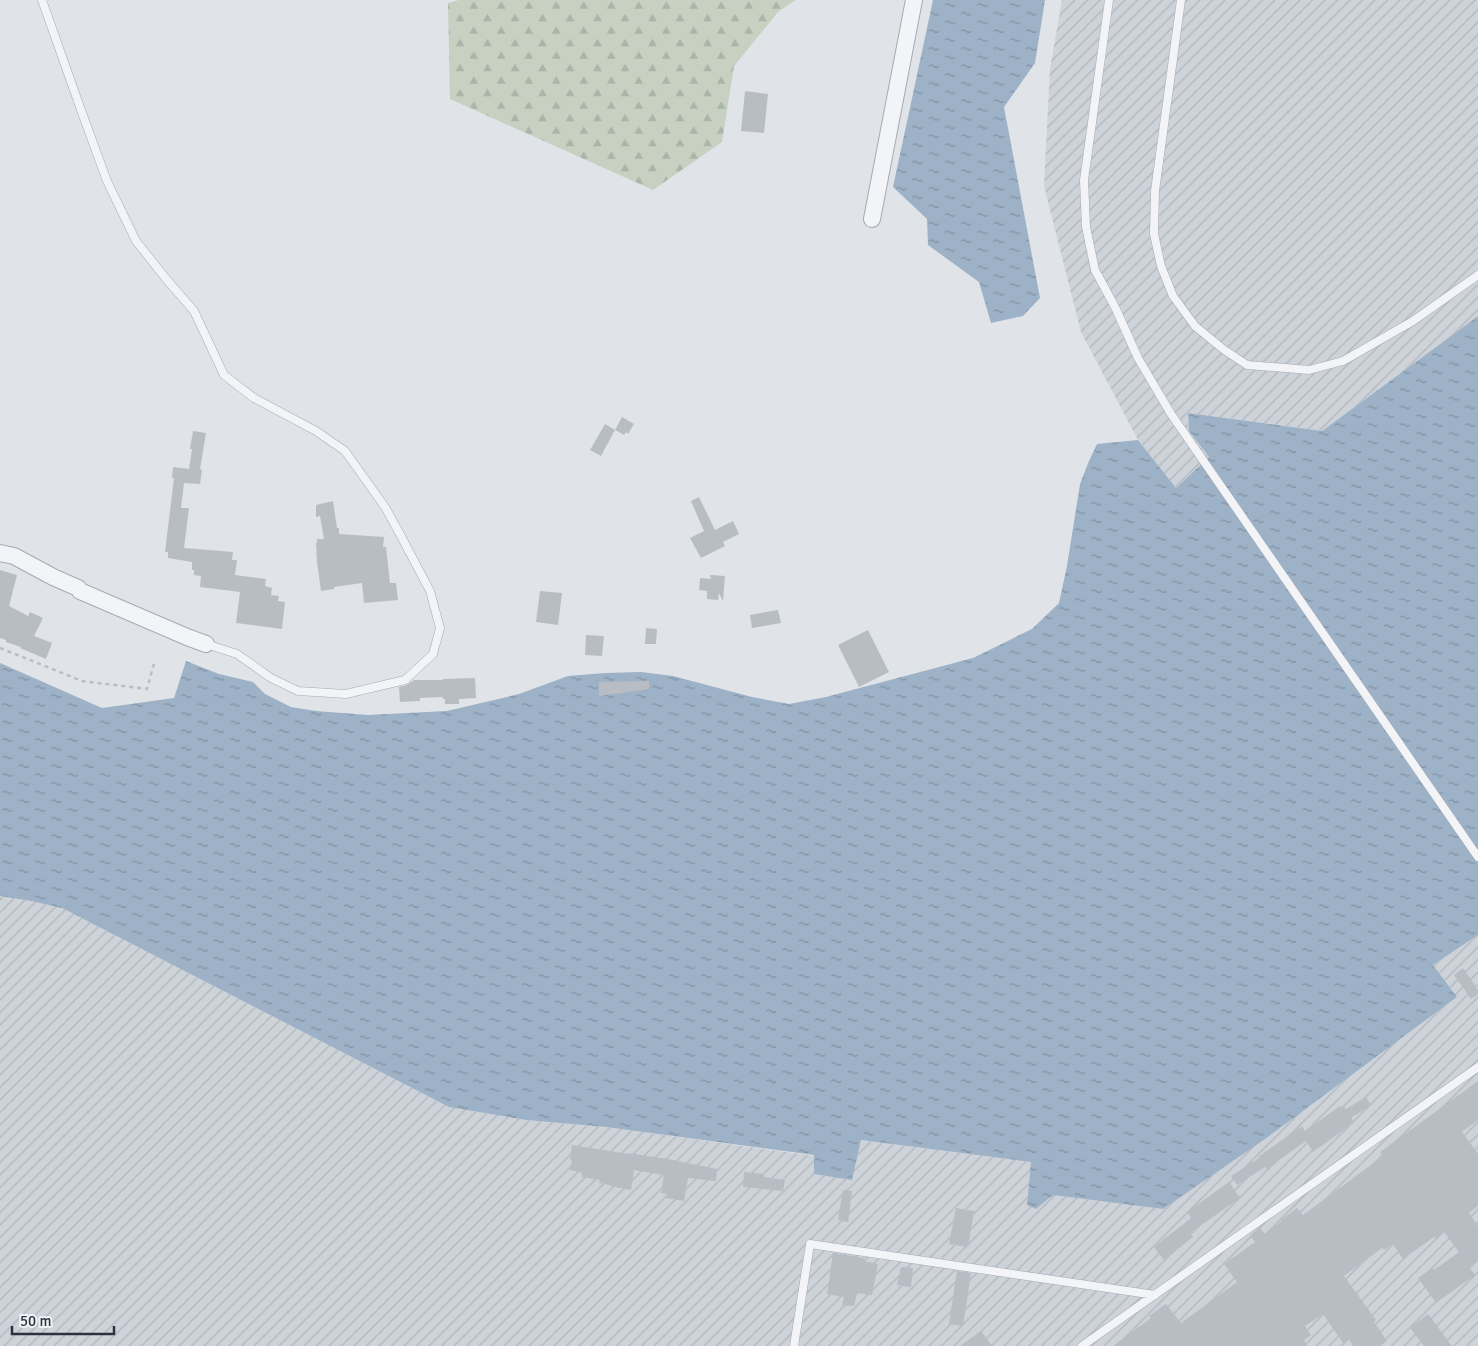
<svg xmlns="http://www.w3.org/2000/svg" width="1478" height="1346" viewBox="0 0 1478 1346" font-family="Signika,sans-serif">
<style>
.industrial{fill:url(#industrial-furrows)}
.forest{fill:url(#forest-firs)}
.water{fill:url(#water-ripples)}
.building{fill:#b8bdc4}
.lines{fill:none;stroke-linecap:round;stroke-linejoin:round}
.service-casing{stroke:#a6aab2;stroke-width:9}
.minor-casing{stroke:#a6aab2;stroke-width:18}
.path{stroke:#babec3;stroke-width:2.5;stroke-dasharray:4 4;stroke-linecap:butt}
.service{stroke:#f2f4f7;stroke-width:8}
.minor{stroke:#f2f4f7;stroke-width:16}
</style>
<defs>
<pattern id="industrial-furrows" width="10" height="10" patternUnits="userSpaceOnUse" patternTransform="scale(1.25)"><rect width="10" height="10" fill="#ced3da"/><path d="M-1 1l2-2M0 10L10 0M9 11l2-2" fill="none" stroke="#b1b6bc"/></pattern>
<pattern id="forest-firs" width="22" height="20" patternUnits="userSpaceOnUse" patternTransform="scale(1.25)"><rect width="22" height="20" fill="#c6d1c2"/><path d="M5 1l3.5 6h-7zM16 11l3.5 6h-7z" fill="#aab4a8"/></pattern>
<pattern id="water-ripples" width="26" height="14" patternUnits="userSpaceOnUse" patternTransform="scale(1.25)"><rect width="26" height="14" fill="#9db2c6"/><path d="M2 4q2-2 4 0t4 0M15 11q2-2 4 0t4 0" fill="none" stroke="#8091a2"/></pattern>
</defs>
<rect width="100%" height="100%" fill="#e0e3e8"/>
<!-- industrial -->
<path class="industrial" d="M 1062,0 L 1478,0 L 1478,316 L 1322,431 L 1188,413 L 1189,431 L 1209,457 L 1176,488 L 1138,440 L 1081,332 L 1044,186 L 1050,69 Z
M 0,896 L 31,901 L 62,908 L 449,1107 L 526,1120 L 606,1127 L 815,1156 L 814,1174 L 852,1179 L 861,1140 L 1032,1162 L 1027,1205 L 1053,1195 L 1163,1209 L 1457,997 L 1433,965 L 1478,935 L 1478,1346 L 0,1346 Z"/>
<!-- forest -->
<path class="forest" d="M 459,0 L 796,0 L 778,12 L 734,66 L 722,142 L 653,190 L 450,99 L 448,3 Z"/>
<!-- water -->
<path class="water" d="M 933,0 L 1045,0 L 1035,63 L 1004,107 L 1040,298 L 1023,316 L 991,323 L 979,282 L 928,245 L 927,219 L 893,187 Z
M 1478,316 L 1478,935 L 1433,965 L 1457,997 L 1265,1139 L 1163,1209 L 1053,1195 L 1036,1209 L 1027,1205 L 1031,1162 L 861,1140 L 852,1180 L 814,1174 L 814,1155 L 606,1127 L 526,1120 L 449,1107 L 62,908 L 31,901 L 0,896 L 0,663 L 102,708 L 174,698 L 186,661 L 219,674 L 253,682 L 265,694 L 291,707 L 316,711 L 368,715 L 447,711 L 519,694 L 568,676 L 605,673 L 641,672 L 673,676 L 752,697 L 789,704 L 826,697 L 973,658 L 1032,629 L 1059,603 L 1067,566 L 1080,484 L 1089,461 L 1097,444 L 1138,440 L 1176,488 L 1209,457 L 1189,431 L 1188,413 L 1322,431 Z"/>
<!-- building -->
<path class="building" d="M 745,91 L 768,94 L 764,133 L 741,131 Z
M 622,417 L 634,424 L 628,434 L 626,432 L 624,435 L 615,430 L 601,456 L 590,450 L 605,424 L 615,430 Z
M 193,431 L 206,433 L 200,469 L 202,470 L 200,484 L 184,483 L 181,508 L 189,508 L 184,548 L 233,552 L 232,560 L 237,560 L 235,575 L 266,579 L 265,586 L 272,588 L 271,595 L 279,596 L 278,601 L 285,602 L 282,629 L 236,623 L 240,592 L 200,587 L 201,576 L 194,575 L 194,570 L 192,570 L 192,562 L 168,558 L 168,552 L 165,552 L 174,478 L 172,478 L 173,467 L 189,469 L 192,449 L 190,449 Z
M 699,497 L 715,530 L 733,521 L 739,534 L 723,542 L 725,546 L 701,558 L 690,538 L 704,531 L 691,501 Z
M 333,501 L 337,528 L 339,528 L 339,534 L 384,537 L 383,547 L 386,547 L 390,583 L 396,583 L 398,600 L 364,603 L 362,583 L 334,587 L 334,589 L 321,591 L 317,562 L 316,543 L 317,543 L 317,539 L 324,539 L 320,516 L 316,517 L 316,505 Z
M 0,570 L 17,575 L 9,606 L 28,616 L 30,612 L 43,618 L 34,636 L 52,643 L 46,659 L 20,648 L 21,647 L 6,642 L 6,640 L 0,638 Z
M 710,575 L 725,576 L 723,601 L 719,593 L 718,600 L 707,599 L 707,591 L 699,590 L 700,578 L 711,579 Z
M 540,591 L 562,593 L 558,625 L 536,622 Z
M 778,610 L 781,623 L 752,628 L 750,615 Z
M 646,628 L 657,629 L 656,644 L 645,644 Z
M 868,630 L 889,672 L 859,687 L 838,645 Z
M 586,635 L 604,636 L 602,656 L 585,655 Z
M 475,678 L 476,698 L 459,699 L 459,704 L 445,704 L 445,699 L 443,699 L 443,697 L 420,698 L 420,701 L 400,702 L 399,687 L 407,685 L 414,680 L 443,680 L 443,679 Z
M 649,681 L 649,689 L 599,696 L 599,682 Z
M 1463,968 L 1478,990 L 1478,994 L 1471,999 L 1454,975 Z
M 1478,1081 L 1478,1120 L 1462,1132 L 1478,1154 L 1478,1206 L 1469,1213 L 1478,1226 L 1478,1261 L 1469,1267 L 1475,1275 L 1436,1303 L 1418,1278 L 1432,1268 L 1434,1270 L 1459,1252 L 1444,1232 L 1436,1239 L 1434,1237 L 1403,1259 L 1393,1244 L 1384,1250 L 1382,1248 L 1344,1276 L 1376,1320 L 1374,1322 L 1387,1341 L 1380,1346 L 1353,1346 L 1349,1339 L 1343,1343 L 1323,1314 L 1305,1326 L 1311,1335 L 1304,1340 L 1308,1346 L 1113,1346 L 1151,1318 L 1149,1316 L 1166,1304 L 1181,1323 L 1237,1282 L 1224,1264 L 1255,1242 L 1250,1235 L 1260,1228 L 1265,1234 L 1282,1221 L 1281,1220 L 1297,1208 L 1303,1215 L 1383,1156 L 1380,1152 Z
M 1366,1097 L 1371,1105 L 1351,1118 L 1354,1122 L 1345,1129 L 1313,1152 L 1306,1141 L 1267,1169 L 1265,1167 L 1237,1185 L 1231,1176 L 1259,1158 L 1258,1157 L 1302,1126 L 1305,1131 L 1340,1106 L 1342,1109 L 1344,1107 L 1346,1109 Z
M 572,1145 L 628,1154 L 628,1153 L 668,1159 L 717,1169 L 716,1181 L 688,1178 L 684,1201 L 666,1198 L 667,1194 L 661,1193 L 664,1175 L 634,1170 L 631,1190 L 610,1186 L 610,1185 L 599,1183 L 600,1180 L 582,1177 L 582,1173 L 570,1170 L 572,1160 L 570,1160 Z
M 744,1172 L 764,1174 L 764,1177 L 785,1180 L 783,1191 L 743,1187 Z
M 1229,1182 L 1240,1198 L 1190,1233 L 1193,1237 L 1164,1260 L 1154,1247 L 1191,1218 L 1187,1212 Z
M 843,1190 L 852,1191 L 848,1222 L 838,1220 Z
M 956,1208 L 974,1211 L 968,1247 L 949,1244 Z
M 833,1253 L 864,1258 L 864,1261 L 878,1264 L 872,1295 L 857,1293 L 854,1306 L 842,1305 L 844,1297 L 827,1294 Z
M 901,1267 L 913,1268 L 911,1287 L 897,1285 Z
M 957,1271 L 971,1273 L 963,1326 L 949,1324 Z
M 1428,1314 L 1452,1346 L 1424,1346 L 1410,1328 Z
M 981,1331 L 992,1346 L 960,1346 Z"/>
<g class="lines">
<defs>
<path id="service" d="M 42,0 L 81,110 L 107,181 L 136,241 L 167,280 L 194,311 L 224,375 L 254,398 L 316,431 L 345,451 L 385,507 L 402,538 L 430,591 L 440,628 L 433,654 L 405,680 L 346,694 L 298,691 L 271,678 L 237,654 L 206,644
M 1109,0 L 1084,180 L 1086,227 L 1095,270 L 1115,307 L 1138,358 L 1171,414 L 1478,857
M 1181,0 L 1155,191 L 1154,234 L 1161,266 L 1173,296 L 1195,326 L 1223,349 L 1247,365 L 1309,370 L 1343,361 L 1413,321 L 1478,275
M 794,1346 L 810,1244 L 1155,1295
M 1082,1346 L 1478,1067"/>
<path id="minor" d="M 872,219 L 914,0
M 0,553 L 14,556 L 53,577 L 78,588 L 80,591 L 187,637 L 206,644"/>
</defs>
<!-- service casing -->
<use href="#service" class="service-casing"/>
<!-- minor casing -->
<use href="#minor" class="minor-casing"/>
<!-- path -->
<path class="path" d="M 0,648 L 82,681 L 147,689 L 155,660"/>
<!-- service -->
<use href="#service" class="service"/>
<!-- minor -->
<use href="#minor" class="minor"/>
</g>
<!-- scale -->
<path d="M12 1326v8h102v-8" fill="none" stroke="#2a323e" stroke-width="2.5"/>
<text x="20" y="1326" font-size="15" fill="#2a323e" stroke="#eff2f6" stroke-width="4" paint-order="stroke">50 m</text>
</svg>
